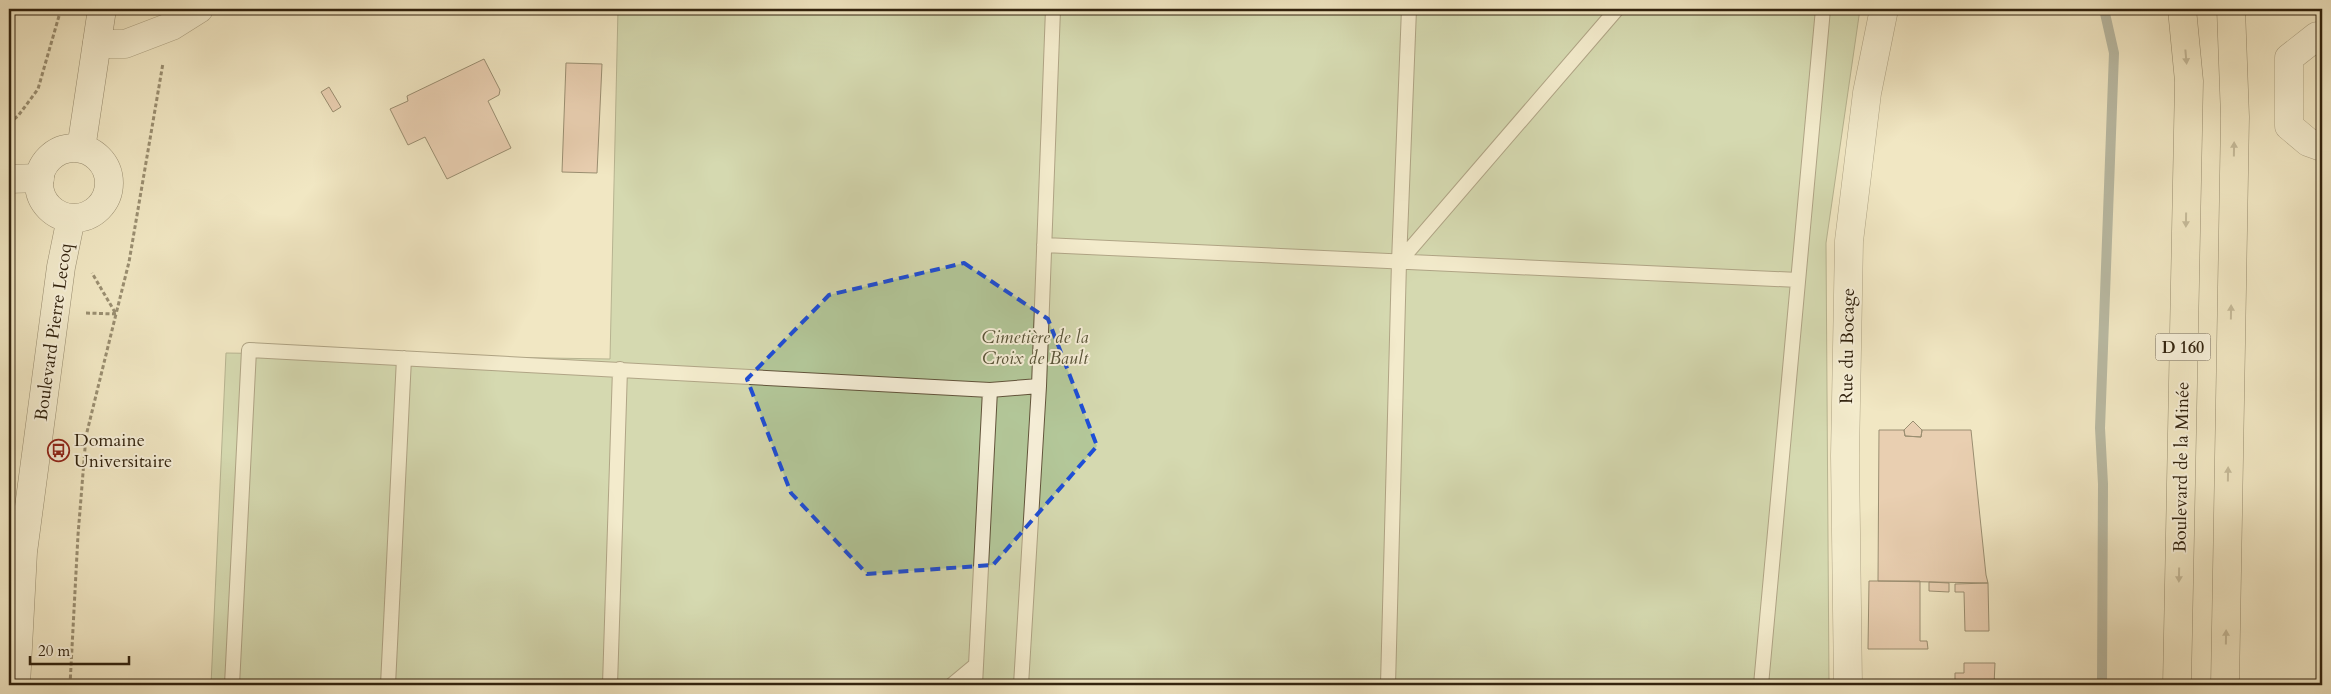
<svg xmlns="http://www.w3.org/2000/svg" width="2331" height="694" viewBox="0 0 2331 694" font-family="Cardo,serif">
<style>
.green{fill:#b3c799;stroke:#727554}
.lines{fill:none;stroke-linecap:round;stroke-linejoin:round}
.stream{stroke:#737f78;stroke-width:10}
.building{fill:#e1b19c;stroke:#32230e}
.lane-casing{stroke:#62543b;stroke-width:16}
.street-casing{stroke:#62543b;stroke-width:29}
.secondary-casing{stroke:#32230e;stroke-width:29}
.primary-casing{stroke:#32230e;stroke-width:29}
.path{stroke:#32230e;stroke-width:3;stroke-dasharray:4 2.5;stroke-linecap:butt}
.lane{stroke:#f6efd8;stroke-width:14}
.street{stroke:#f6efd8;stroke-width:28}
.secondary{stroke:#f6efd8;stroke-width:28}
.primary{stroke:#f1e7c3;stroke-width:28}
.oneway{fill:#928568}
.marked{fill:none;stroke:#1d4ed8;stroke-width:4;stroke-dasharray:10 6;stroke-linejoin:round}
.labels{text-anchor:middle;stroke-width:4;stroke-linejoin:round;paint-order:stroke}
.shield{fill:#f6efd8;stroke:#6d604b;stroke-width:1}
.shield-label{font-size:16px;font-weight:bold;fill:#32230e}
.street-label{font-size:18px;fill:#32230e;stroke:#f6efd8}
.park-label{font-size:18px;font-style:italic;fill:#595438;stroke:#f6efd8}
.poi-label{font-size:18px;fill:#32230e;stroke:#f6efd8;text-anchor:start}
</style>
<rect width="100%" height="100%" fill="#f1e7c3"/>
<filter id="stains"><feTurbulence type="fractalNoise" baseFrequency=".004" numOctaves="4"/><feColorMatrix values="0 0 0 0 .2 0 0 0 0 .09 0 0 0 0 .02 0 0 0 .5 -.17"/></filter>
<radialGradient id="worn" r=".72"><stop offset=".6" stop-color="#630" stop-opacity="0"/><stop offset="1" stop-color="#630" stop-opacity=".3"/></radialGradient>
<!-- green -->
<path class="green" d="M 618,9 L 1860,9 L 1826,243 L 1829,685 L 211,685 L 226,353 L 610,359 Z"/>
<g class="lines">
<!-- stream -->
<path class="stream" d="M 2102,685 L 2103,484 L 2100,428 L 2114,53 L 2104,9"/>
</g>
<!-- building -->
<path class="building" d="M 484,59 L 500,90 L 499,95 L 488,101 L 511,148 L 447,179 L 425,137 L 408,145 L 390,109 L 408,101 L 407,96 Z
M 566,63 L 602,64 L 597,173 L 562,172 Z
M 2320,65 L 2322,65 L 2322,119 L 2320,119 Z
M 329,87 L 341,107 L 333,112 L 321,92 Z
M 1913,421 L 1922,430 L 1921,437 L 1905,436 L 1904,430 Z
M 1879,430 L 1904,430 L 1905,436 L 1921,437 L 1922,430 L 1971,430 L 1986,575 L 1988,583 L 1878,581 Z
M 1869,581 L 1920,581 L 1920,641 L 1927,641 L 1928,649 L 1868,649 Z
M 1929,582 L 1949,583 L 1949,592 L 1929,591 Z
M 1988,583 L 1989,631 L 1965,631 L 1964,592 L 1955,592 L 1955,584 Z
M 1964,663 L 1995,663 L 1994,685 L 1955,685 L 1955,673 L 1964,673 Z"/>
<g class="lines">
<defs>
<path id="lane" d="M 1044,245 L 1798,280
M 1399,262 L 1409,9
M 232,685 L 249,350 L 990,390 L 1039,386
M 388,685 L 404,358
M 610,685 L 620,369
M 952,685 L 976,665
M 975,685 L 990,390
M 1021,685 L 1039,386 L 1053,9
M 1388,685 L 1399,262 L 1617,9
M 1761,685 L 1823,9"/>
<path id="street" d="M 2322,36 L 2317,36 L 2289,58 L 2289,126 L 2308,142 L 2322,147
M 97,44 L 125,44 L 172,26 L 199,9
M 9,179 L 40,178
M 1848,685 L 1845,456 L 1849,241 L 1867,93 L 1884,9"/>
<path id="secondary" d="M39 183a35 35 0 1 1 70 0a35 35 0 1 1-70 0Z
M 81,149 L 102,9
M 16,685 L 23,552 L 61,267 L 71,218"/>
<path id="primary" d="M 2177,685 L 2189,81 L 2182,9
M 2225,685 L 2235,117 L 2231,9"/>
</defs>
<!-- lane casing -->
<use href="#lane" class="lane-casing"/>
<!-- street casing -->
<use href="#street" class="street-casing"/>
<!-- secondary casing -->
<use href="#secondary" class="secondary-casing"/>
<!-- primary casing -->
<use href="#primary" class="primary-casing"/>
<!-- path -->
<path class="path" d="M 9,123 L 18,116 L 38,89 L 61,9
M 86,313 L 116,314 L 129,262 L 163,63
M 70,685 L 78,535 L 86,436 L 116,314 L 92,273"/>
<!-- lane -->
<use href="#lane" class="lane"/>
<!-- street -->
<use href="#street" class="street"/>
<!-- secondary -->
<use href="#secondary" class="secondary"/>
<!-- primary -->
<use href="#primary" class="primary"/>
</g>
<!-- one-way arrows -->
<defs><path id="oneway-solid" d="M-6-.8H1V-3.2L6.5 0L1 3.2V.8H-6Z" transform="scale(1.25)"/></defs>
<g class="oneway">
<use href="#oneway-solid" transform="translate(2186 57) rotate(85)"/>
<use href="#oneway-solid" transform="translate(2234 149) rotate(-89)"/>
<use href="#oneway-solid" transform="translate(2186 220) rotate(91)"/>
<use href="#oneway-solid" transform="translate(2231 312) rotate(-89)"/>
<use href="#oneway-solid" transform="translate(2228 474) rotate(-89)"/>
<use href="#oneway-solid" transform="translate(2179 575) rotate(91)"/>
<use href="#oneway-solid" transform="translate(2226 637) rotate(-89)"/>
</g>
<!-- marked area -->
<path d="M0 0H2331V694H0ZM 964,263 L 1048,319 L 1097,446 L 993,565 L 867,574 L 791,493 L 747,379 L 829,295 Z" fill="#f1e7c3" fill-opacity=".55" fill-rule="evenodd"/>
<path class="marked" d="M 964,263 L 1048,319 L 1097,446 L 993,565 L 867,574 L 791,493 L 747,379 L 829,295 Z"/>
<!-- icons -->
<defs>
<symbol id="bus-ring" viewBox="-11 -11 22 22"><circle r="9.5" fill="#f6efd8" stroke="#8f2418" stroke-width="1.5"/><path d="M-5-6H5V4H4V6H2V4H-2V6H-4V4H-5ZM-3.5-4V0h7V-4ZM-3.5 1.2v1.5H-2V1.2ZM2 1.2v1.5H3.5V1.2Z" fill="#8f2418"/></symbol>
</defs>
<g fill-rule="evenodd">
<use href="#bus-ring" x="46" y="438" width="25" height="25"/>
</g>
<g class="labels">
<!-- shield labels -->
<rect class="shield" x="2155.5" y="333.5" width="55" height="27" rx="4"/>
<g class="shield-label">
<text x="2183" y="353">D 160</text>
</g>
<!-- street labels -->
<g class="street-label">
<text transform="translate(53 332) rotate(-82)" y="6">Boulevard Pierre Lecoq</text>
<text transform="translate(1847 346) rotate(-89)" y="6">Rue du Bocage</text>
<text transform="translate(2181 467) rotate(-89)" y="6">Boulevard de la Minée</text>
</g>
<!-- park labels -->
<g class="park-label">
<text x="1035" y="343">Cimetière de la<tspan x="1035" dy="21">Croix de Bault</tspan></text>
</g>
<!-- poi labels -->
<g class="poi-label">
<text x="74" y="446">Domaine<tspan x="74" dy="21">Universitaire</tspan></text>
</g>
</g>
<!-- margin -->
<rect width="2331" height="694" fill="none" stroke="#f1e7c3" stroke-width="30"/>
<rect x="10" y="10" width="2311" height="674" fill="none" stroke="#32230e" stroke-width="2.5"/>
<rect x="15" y="15" width="2301" height="664" fill="none" stroke="#32230e"/>
<!-- scale -->
<path d="M30 656v8h99v-8" fill="none" stroke="#32230e" stroke-width="2.5"/>
<text x="38" y="656" font-size="15" fill="#32230e" stroke="#f6efd8" stroke-width="4" paint-order="stroke">20 m</text>
<rect width="100%" height="100%" filter="url(#stains)"/>
<rect width="100%" height="100%" fill="url(#worn)"/>
</svg>
